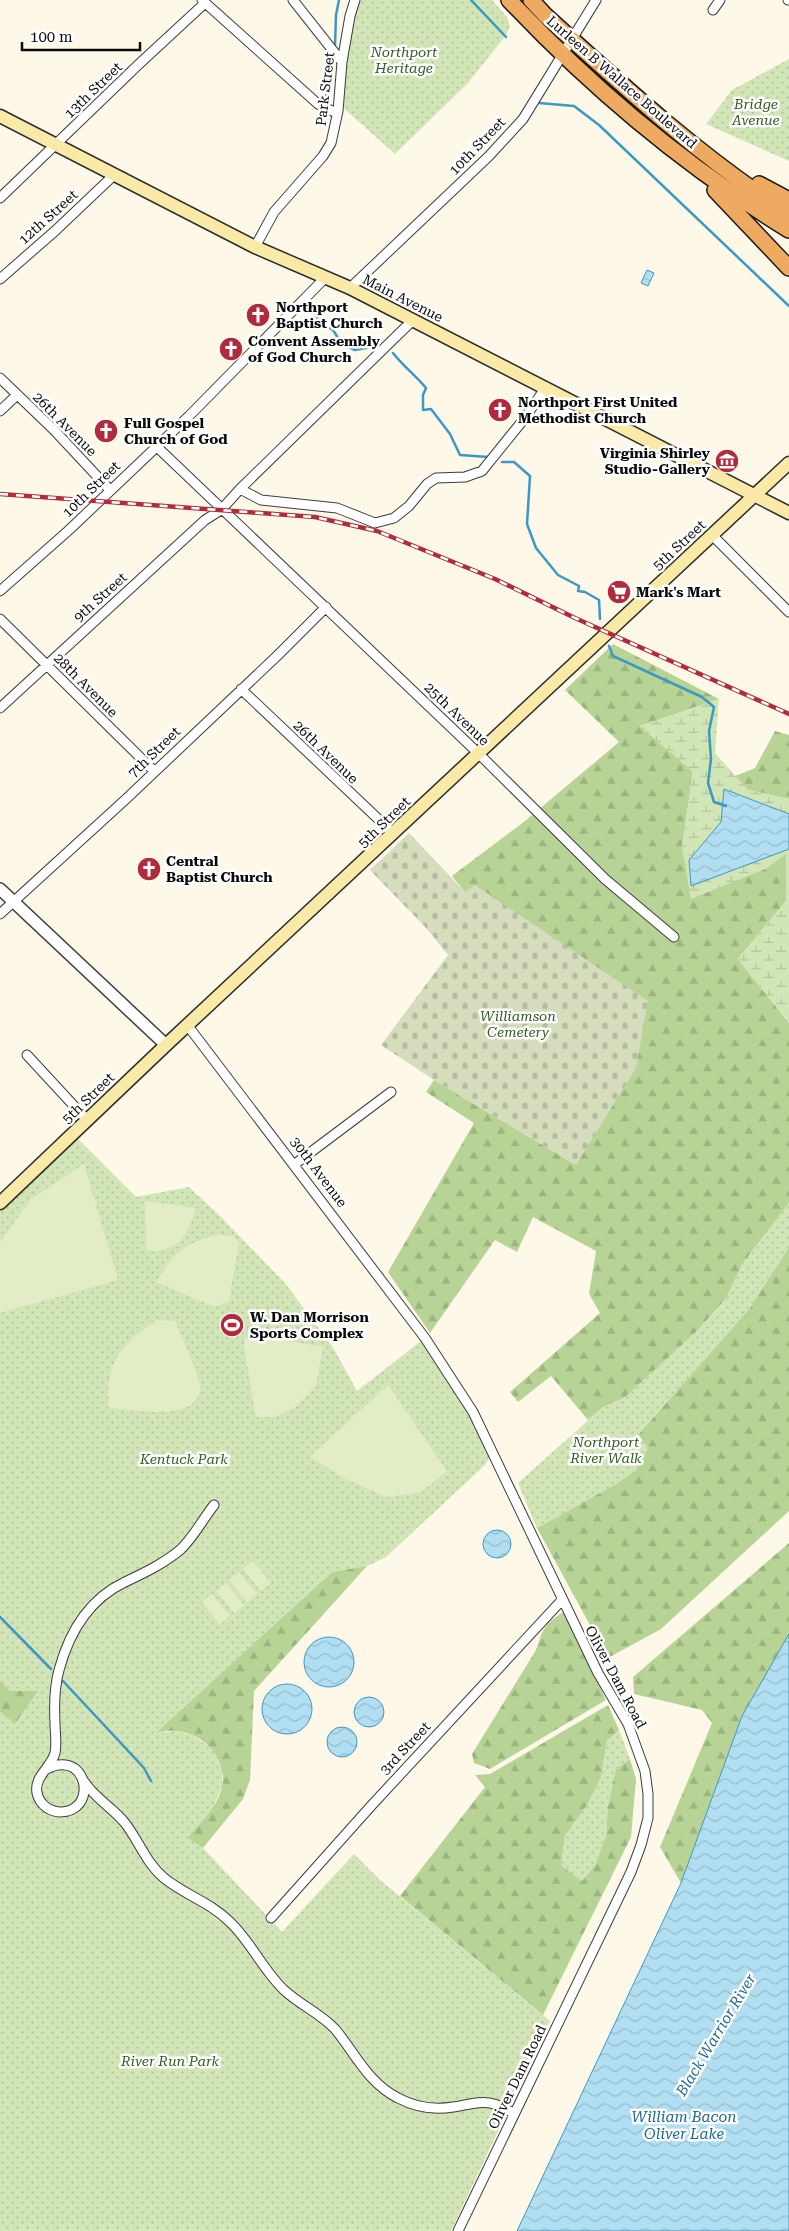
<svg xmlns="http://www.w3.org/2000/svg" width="789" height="2231" viewBox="0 0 789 2231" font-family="'Roboto Serif',serif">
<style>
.green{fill:url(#green-dots)}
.forest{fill:url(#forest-firs)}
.wetland{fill:url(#wetland-marsh)}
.cemetery{fill:url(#cemetery-stones)}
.pitch{fill:#e2edc7}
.water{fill:url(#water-waves);stroke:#3d98c3}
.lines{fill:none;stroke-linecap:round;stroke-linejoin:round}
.stream{stroke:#3d98c3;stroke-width:2.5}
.minor-casing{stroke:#3d3d3d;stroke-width:11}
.tertiary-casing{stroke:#3d3d3d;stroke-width:14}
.secondary-casing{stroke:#2c2c2c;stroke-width:15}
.trunk-casing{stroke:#1b1b1b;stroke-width:18}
.minor{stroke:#fff;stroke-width:9}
.tertiary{stroke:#fff;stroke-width:11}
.secondary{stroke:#faeaa8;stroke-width:12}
.trunk{stroke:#eeaa60;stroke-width:15}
.rail-casing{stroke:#b02c3d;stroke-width:4.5}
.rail{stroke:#fff;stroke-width:2.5;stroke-dasharray:8;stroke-linecap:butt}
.labels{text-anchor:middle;stroke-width:5;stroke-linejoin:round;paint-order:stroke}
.park-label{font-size:14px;font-style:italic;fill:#315c20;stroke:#fff}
.street-label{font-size:14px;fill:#0a0a0a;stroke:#fff}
.poi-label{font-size:14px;font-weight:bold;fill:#0a0a0a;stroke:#fff;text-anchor:start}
.water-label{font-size:15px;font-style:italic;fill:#1d6892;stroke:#fff}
</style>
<defs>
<pattern id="green-dots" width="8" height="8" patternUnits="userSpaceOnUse" patternTransform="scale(1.25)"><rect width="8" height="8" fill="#d2e5b6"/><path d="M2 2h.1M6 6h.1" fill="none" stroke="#b3c39b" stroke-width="1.8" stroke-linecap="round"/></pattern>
<pattern id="forest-firs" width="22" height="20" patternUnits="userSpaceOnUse" patternTransform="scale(1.25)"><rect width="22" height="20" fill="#b7d496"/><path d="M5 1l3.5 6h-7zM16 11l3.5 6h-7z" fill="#9cb580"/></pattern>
<pattern id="wetland-marsh" width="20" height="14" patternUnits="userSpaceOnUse" patternTransform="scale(1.25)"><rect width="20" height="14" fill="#d2e5b6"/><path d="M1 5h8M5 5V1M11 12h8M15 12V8" fill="none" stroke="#b3c39b"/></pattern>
<pattern id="cemetery-stones" width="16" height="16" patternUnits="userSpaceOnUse" patternTransform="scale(1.25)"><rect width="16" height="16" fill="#d5ddbd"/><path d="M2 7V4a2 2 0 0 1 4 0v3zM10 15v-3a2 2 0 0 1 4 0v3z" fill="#b6bca1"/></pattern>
<pattern id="water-waves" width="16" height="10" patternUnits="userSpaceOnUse" patternTransform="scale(1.25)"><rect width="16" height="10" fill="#b1def1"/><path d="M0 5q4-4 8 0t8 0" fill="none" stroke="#97bdcd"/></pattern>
</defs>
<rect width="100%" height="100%" fill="#fef8e9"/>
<path class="green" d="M355 0H492L507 17 510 26 506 35 468 83 395 154 339 104Z
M789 59V161L706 124 732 90Z
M73 1134 136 1197 189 1187 217 1213 285 1283 334 1349 357 1391 425 1338 492 1452 485 1465 386 1557 367 1566 332 1572 157 1733 175 1731 192 1735 210 1747 222 1763V1786L212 1810 189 1838 203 1848 282 1932 354 1854 380 1880 550 2021 451 2231H0V1712L15 1724 37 1692 10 1691 0 1680V1201Z
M789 1203V1247L750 1308 638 1435 648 1448 635 1471 616 1484 537 1528 518 1483 603 1407 624 1398 695 1333 724 1302 743 1263Z
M619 1730 630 1759 616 1769 608 1805 606 1836 595 1865 582 1881 561 1865 565 1836 587 1805 601 1777 607 1741Z"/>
<path class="forest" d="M613 644 719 699 640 726 693 771 682 847 765 869 786 853V901L738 959 789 1023V1203L743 1263 725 1300 695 1333 624 1398 603 1407 588 1420 551 1376 518 1402 510 1392 600 1313 589 1294 596 1251 533 1217 517 1252 495 1240 430 1333 388 1272 474 1123 426 1092 434 1080 576 1165 465 892 452 876 525 821 619 742 565 690Z
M775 731 789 735V799L748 790 735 776 755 768Z
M789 1247V1511L661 1629 608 1658 537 1528 616 1484 635 1471 648 1448 638 1435 750 1308Z
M789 1543V1634L742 1716 681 1883 660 1847 712 1723 702 1710 634 1694 633 1677Z
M367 1566 254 1691 250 1780 243 1799 203 1848 188 1838C201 1822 218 1807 222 1786 228 1758 202 1732 175 1731 169 1730 162 1732 156 1733L332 1572Z
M564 1612 606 1700 490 1769 474 1763 472 1754 536 1650C543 1630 544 1623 564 1612Z
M0 1680 10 1691H38L15 1724 0 1712Z
M608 1705 619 1730 607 1741 601 1777 587 1805 565 1836 561 1865 582 1881 595 1865 606 1836 608 1805 616 1769 630 1759 636 1779 631 1837 543 2015 400 1896 485 1787 475 1775 490 1774Z"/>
<path class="wetland" d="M719 699 715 753 748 790 789 799V1023L738 959 786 901V854L765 869 691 899 682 847 693 772 640 726Z"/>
<path class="cemetery" d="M409 833 465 892 475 885 648 1001 636 1068 576 1165 434 1080 381 1045 448 955 428 930 370 870Z"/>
<path class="pitch" d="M84 1164 118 1280 0 1313V1243L30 1200Z
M145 1201 195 1208C190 1235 176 1253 147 1251Z
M217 1235 233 1236 239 1242 229 1301 215 1307 156 1282C173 1255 185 1242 217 1235Z
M157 1320 175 1321C180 1335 202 1378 200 1390 195 1423 132 1409 109 1408 105 1362 121 1344 157 1320Z
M245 1337 284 1340 323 1347 316 1385 298 1405 276 1417H256L244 1346Z
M388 1385 447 1471 421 1492 386 1497 346 1479 310 1457Z
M253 1561 271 1583 261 1591 243 1569Z
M239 1572 257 1594 247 1602 229 1580Z
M226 1583 244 1605 234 1613 216 1591Z
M212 1594 230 1616 220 1624 202 1602Z"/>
<path class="water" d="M647 270 654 273 648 286 641 283Z
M724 789 789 814V849L691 886 689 860 721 822Z
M483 1544a14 14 0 1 1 28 0a14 14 0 1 1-28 0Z
M789 1634V2231H517L681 1883 742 1716Z
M304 1662a25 25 0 1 1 50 0a25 25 0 1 1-50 0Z
M262 1709a25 25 0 1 1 50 0a25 25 0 1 1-50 0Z
M354 1712a15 15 0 1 1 30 0a15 15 0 1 1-30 0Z
M327 1742a15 15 0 1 1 30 0a15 15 0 1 1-30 0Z"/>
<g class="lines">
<path class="stream" d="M471 0 506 37
M335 45 336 15 339 0
M326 98 333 62
M539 103 574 106 599 125 789 306
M312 306 319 322 333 330 342 344 355 350 371 347 379 348
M393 353C403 366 415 375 426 388L423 395V410L431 409 450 434 460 455 488 457
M502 462H514L530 476 527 524 536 548 558 575 579 586 578 591 585 592 599 600 600 619
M609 646 613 656 702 697 714 707 709 731 711 759 708 783 714 802 726 806
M0 1617 51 1669
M63 1681 144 1768 151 1781"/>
<g class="minor-casing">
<path id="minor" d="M202 0 318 104 332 111H338
M293 0 342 62
M788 0H789
M713 10 720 0
M0 198 138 65 205 3
M255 247 274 212 323 156 331 143 338 111 342 62 350 16 355 0
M0 279 55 231 114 175
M350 288 489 156 523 119 596 0
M0 378 54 430 110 490
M0 411 17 395
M156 446 478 753 605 879 674 937
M240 489 261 500 337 508 375 523 394 518 409 506 427 484 436 478 465 477 482 471 524 419 546 387
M712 535 789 612
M0 591 69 530 189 416 326 277
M0 619 154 771
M241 689 393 833
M0 708 205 520 221 510 240 489 413 320
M0 914 126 799 278 655 326 607
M188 1026 425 1338 473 1412 598 1673 628 1724 645 1771 648 1794V1818L641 1845 631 1872 458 2231
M27 1055 87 1120
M295 1164 391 1092
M45 1770C54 1765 64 1762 74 1768 81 1773 85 1782 84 1791 82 1818 43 1819 37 1793 34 1776 51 1768 55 1753 57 1743 55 1732 55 1723 54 1704 54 1688 59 1670 69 1633 89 1599 125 1582 144 1573 163 1564 180 1550 193 1538 203 1519 214 1505
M83 1780C94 1798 112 1807 125 1823 139 1841 146 1863 164 1878 185 1895 210 1902 230 1922 251 1942 263 1970 284 1990 300 2005 320 2013 335 2029 355 2053 368 2083 398 2098 415 2107 435 2110 453 2107 467 2105 481 2100 494 2104 502 2106 508 2110 514 2114
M271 1918 371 1806 562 1600"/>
</g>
<g class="tertiary-casing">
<path id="tertiary" d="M0 889 166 1045"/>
</g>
<g class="secondary-casing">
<path id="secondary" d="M0 116 255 247 350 288 789 513
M0 1203 166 1045 789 463"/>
</g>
<g class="trunk-casing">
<path id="trunk" d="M509 0C592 88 686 167 789 230
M531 0 545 15C623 86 700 157 789 214
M759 184 789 200
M715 190 789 268"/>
</g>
<use href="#minor" class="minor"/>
<use href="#tertiary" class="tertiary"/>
<use href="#secondary" class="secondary"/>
<use href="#trunk" class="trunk"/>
<g class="rail-casing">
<path id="rail" d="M0 494 315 517 377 531 495 579 575 618 789 714"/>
</g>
<use href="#rail" class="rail"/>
</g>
<defs>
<g id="church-disc" transform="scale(1.25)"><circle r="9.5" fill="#b02c3d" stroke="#fff"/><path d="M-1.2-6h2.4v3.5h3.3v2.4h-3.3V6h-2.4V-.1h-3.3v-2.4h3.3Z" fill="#fff"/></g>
<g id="museum-disc" transform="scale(1.25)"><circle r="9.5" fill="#b02c3d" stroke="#fff"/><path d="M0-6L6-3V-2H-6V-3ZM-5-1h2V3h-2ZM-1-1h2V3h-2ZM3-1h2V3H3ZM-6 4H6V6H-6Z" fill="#fff"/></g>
<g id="supermarket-disc" transform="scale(1.25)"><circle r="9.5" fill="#b02c3d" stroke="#fff"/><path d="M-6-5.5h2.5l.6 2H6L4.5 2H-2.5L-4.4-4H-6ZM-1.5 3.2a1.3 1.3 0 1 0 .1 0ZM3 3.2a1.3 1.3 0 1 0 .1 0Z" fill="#fff"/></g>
<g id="stadium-disc" transform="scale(1.25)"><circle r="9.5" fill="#b02c3d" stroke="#fff"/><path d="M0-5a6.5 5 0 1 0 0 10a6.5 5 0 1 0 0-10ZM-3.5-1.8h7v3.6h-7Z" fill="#fff"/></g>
</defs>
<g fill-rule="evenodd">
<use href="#church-disc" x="258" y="315"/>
<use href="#church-disc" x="231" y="349"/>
<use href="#church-disc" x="500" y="410"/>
<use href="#church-disc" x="106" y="431"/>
<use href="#museum-disc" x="727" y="461"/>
<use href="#supermarket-disc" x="619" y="592"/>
<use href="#church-disc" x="149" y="869"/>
<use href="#stadium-disc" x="232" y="1325"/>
</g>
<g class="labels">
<g class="park-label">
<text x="404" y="57">Northport<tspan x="404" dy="16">Heritage</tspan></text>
<text x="756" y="109">Bridge<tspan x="756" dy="16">Avenue</tspan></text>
<text x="518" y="1021">Williamson<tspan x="518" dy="16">Cemetery</tspan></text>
<text x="606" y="1447">Northport<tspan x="606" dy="16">River Walk</tspan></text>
<text x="184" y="1464">Kentuck Park</text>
<text x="170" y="2066">River Run Park</text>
</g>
<g class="street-label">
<text transform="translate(622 82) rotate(41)" y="5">Lurleen B Wallace Boulevard</text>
<text transform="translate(325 89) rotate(-83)" y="5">Park Street</text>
<text transform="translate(93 90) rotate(-44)" y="5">13th Street</text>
<text transform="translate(477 146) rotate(-46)" y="5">10th Street</text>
<text transform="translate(48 217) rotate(-42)" y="5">12th Street</text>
<text transform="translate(403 298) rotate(27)" y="5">Main Avenue</text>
<text transform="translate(65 424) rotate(45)" y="5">26th Avenue</text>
<text transform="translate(91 489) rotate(-44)" y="5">10th Street</text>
<text transform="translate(679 545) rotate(-43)" y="5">5th Street</text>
<text transform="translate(100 597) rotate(-42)" y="5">9th Street</text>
<text transform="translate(86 685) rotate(45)" y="5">28th Avenue</text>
<text transform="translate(457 714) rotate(44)" y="5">25th Avenue</text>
<text transform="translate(154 752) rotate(-44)" y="5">7th Street</text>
<text transform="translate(326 752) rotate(44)" y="5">26th Avenue</text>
<text transform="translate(384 822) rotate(-44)" y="5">5th Street</text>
<text transform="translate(88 1098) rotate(-44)" y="5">5th Street</text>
<text transform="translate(319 1172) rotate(53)" y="5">30th Avenue</text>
<text transform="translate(616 1677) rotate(62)" y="5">Oliver Dam Road</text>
<text transform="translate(405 1748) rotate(-47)" y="5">3rd Street</text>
<text transform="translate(517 2077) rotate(-64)" y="5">Oliver Dam Road</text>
</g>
<g class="poi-label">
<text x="276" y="312">Northport<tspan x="276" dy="16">Baptist Church</tspan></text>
<text x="248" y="346">Convent Assembly<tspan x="248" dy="16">of God Church</tspan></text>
<text x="518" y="407">Northport First United<tspan x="518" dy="16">Methodist Church</tspan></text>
<text x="124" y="428">Full Gospel<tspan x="124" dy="16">Church of God</tspan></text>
<text x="710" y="458" text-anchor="end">Virginia Shirley<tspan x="710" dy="16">Studio-Gallery</tspan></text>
<text x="636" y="597">Mark's Mart</text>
<text x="166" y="866">Central<tspan x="166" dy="16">Baptist Church</tspan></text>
<text x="250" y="1322">W. Dan Morrison<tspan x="250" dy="16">Sports Complex</tspan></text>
</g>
<g class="water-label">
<text transform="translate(716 2035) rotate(-59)" y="5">Black Warrior River</text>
<text x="684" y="2122">William Bacon<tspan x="684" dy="17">Oliver Lake</tspan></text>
</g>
</g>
<path d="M22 42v8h118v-8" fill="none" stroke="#0a0a0a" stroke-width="2.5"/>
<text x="30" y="42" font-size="15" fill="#0a0a0a" stroke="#ffffff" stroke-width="4" paint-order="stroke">100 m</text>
</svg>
